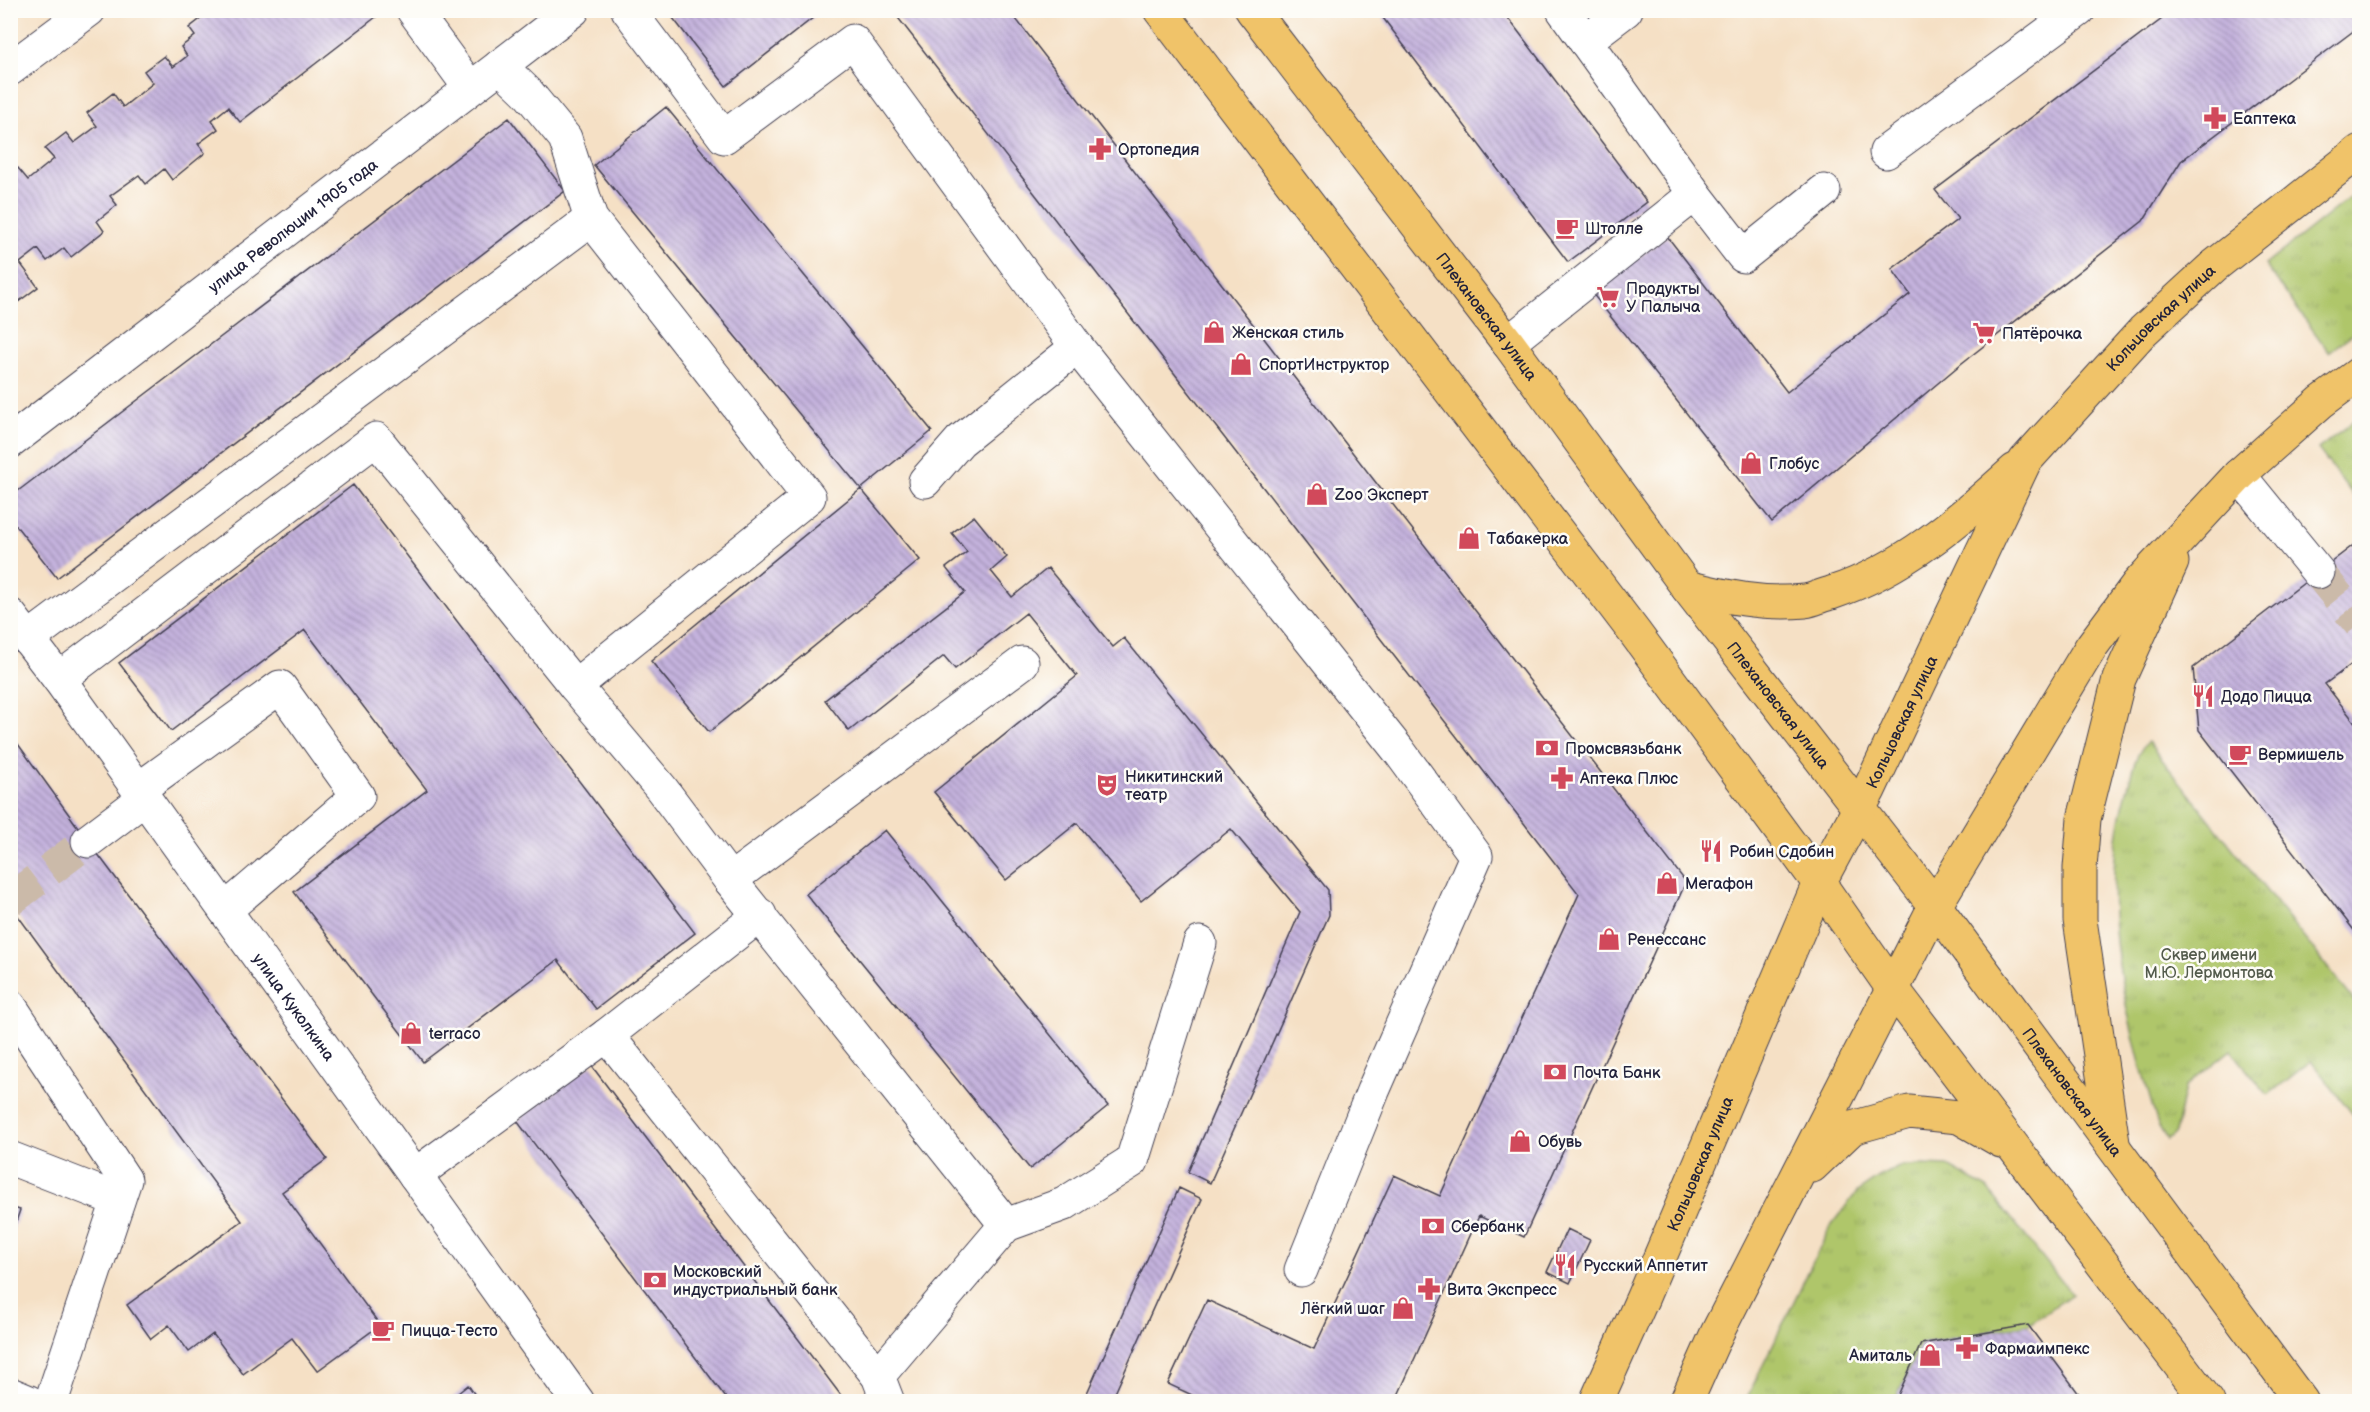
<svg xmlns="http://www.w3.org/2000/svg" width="2370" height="1412" viewBox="0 0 2370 1412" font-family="'Balsamiq Sans',sans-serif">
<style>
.grass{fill:url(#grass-tufts);stroke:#687453;stroke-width:1.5}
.building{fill:url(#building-back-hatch)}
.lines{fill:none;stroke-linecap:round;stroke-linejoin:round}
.minor-tunnel{stroke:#cbbaa9;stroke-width:33;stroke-dasharray:33 16;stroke-linecap:butt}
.minor-casing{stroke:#423e50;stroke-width:35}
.major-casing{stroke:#423e50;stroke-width:35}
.minor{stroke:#fff;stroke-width:33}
.major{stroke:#f0c369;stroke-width:33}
.labels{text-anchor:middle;stroke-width:5;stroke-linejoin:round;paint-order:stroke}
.poi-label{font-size:16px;fill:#22223b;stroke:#fdfcf7;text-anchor:start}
.street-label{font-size:16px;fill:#22223b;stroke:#fdfcf7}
.park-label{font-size:16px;fill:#535b4c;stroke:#fdfcf7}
</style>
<defs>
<pattern id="grass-tufts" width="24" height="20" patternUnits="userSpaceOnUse" patternTransform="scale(1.5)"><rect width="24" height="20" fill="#afc66b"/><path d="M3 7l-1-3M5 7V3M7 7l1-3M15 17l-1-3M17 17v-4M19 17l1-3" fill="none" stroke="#96aa5e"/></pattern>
<pattern id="building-back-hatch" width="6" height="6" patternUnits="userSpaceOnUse" patternTransform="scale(1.5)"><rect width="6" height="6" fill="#c4b2dd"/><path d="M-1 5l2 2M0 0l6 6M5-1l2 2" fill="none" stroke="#9f90b4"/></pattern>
</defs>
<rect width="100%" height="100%" fill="#fdfcf7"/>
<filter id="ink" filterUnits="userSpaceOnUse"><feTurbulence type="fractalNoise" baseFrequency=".0167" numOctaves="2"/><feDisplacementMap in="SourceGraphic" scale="12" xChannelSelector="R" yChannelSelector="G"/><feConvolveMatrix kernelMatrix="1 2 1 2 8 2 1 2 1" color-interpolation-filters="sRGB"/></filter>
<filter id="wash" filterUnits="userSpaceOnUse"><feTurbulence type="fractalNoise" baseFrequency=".008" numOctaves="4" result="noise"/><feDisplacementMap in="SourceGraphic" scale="24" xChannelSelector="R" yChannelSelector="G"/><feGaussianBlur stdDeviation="1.35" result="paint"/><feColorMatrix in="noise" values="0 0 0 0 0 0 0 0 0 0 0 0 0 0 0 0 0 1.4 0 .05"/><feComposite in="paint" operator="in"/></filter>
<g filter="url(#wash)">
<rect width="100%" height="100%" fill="#f5e0c5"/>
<path class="grass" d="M2359 190V329L2329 352 2265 265Z
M2359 417V503L2318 449Z
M2148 742 2359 1007V1122L2311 1061 2268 1095 2231 1050 2185 1087 2175 1133 2167 1140 2158 1125C2125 1017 2095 902 2127 791 2132 773 2134 754 2148 742Z
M1922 1165 1948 1166 1987 1188 2072 1294 2028 1325 1921 1344 1895 1401 1745 1402 1831 1225 1857 1192 1879 1177 1899 1167Z"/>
<g id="blocks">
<path class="building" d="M212 10H370L376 17 240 122 228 107 212 120 218 129 198 144 205 153 172 180 164 169 146 184 139 175 110 196 117 205 97 221 104 231 71 257 64 248 47 261 38 249 20 263 38 287 10 308V174L18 168 28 180 54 159 45 149 66 133 74 143 97 126 87 113 113 93 123 107 153 83 144 71 164 56 173 67 187 56 181 47 195 36 189 28Z
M672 10H823L726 86 669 13Z
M892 10H1009L1686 882 1524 1237 1479 1216 1395 1402H1207L1168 1384 1207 1300 1314 1349 1394 1175 1440 1196 1579 894Z
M1377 10H1502L1647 202 1568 262Z
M2174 10H2360V26L2181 161 2143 221 1962 363 1772 522 1592 293 1667 236 1787 392 1910 294 1892 269 1958 219 1935 190Z
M666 107 932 431 861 489 594 165Z
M509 118 565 191 57 578 10 518V497Z
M353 485 695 933 596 1009 558 960 423 1062 294 892 427 790 305 630 171 731 119 663Z
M861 489 920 560 709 732 651 661Z
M974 516 1007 557 991 571 1012 597 1048 568 1113 647 1124 638 1328 890 1329 915 1210 1183 1188 1172 1300 912 1231 829 1141 901 1077 823 1006 880 934 792 1077 676 1026 613 955 669 944 656 849 731 825 700 965 592 946 568 967 552 952 533Z
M2360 540V658L2325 684 2360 729V938L2199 730 2193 668Z
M10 733 88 841 327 1159 282 1192 380 1325 317 1371 292 1338 243 1374 213 1334 189 1352 169 1325 151 1339 127 1305 242 1221 10 905Z
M885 830 1108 1106 1030 1169 806 894Z
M591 1065 846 1402H729L517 1121Z
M1179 1188 1202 1199 1111 1402H1083Z
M10 1207 20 1210 11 1236H10Z
M1567 1229 1590 1240 1570 1283 1547 1272Z
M2028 1325 2085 1402H1895L1921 1344Z
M468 1385 480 1402H447Z"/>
</g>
</g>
<g filter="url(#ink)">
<use href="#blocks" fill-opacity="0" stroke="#423e50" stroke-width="1.5"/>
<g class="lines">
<path class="minor-tunnel" d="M2318 572 2360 624
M10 900 88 841"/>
<g class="minor-casing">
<g id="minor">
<path d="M413 10 470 88"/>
<path d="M628 10 724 137 853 41 1077 347 1399 751 1476 856 1373 1091 1301 1270"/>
<path d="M1563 10 1695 194"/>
<path d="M1585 41 1626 10"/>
<path d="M500 66 528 93 565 138 591 219 809 497 575 686"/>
<path d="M10 69 89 10"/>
<path d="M1886 152 2079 10"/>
<path d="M1508 343 1695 194 1743 256 1824 191"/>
<path id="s1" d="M10 442 573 10"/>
<path d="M2239 475 2318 572"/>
<path d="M925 481 960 441 1077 347"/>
<path id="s2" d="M10 615 59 679 578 1402"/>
<path d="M28 639 591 219"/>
<path d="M59 679 376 439 575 686 661 788 730 880 1006 1225 1064 1204 1132 1161 1200 943"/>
<path d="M139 789 280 687 358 796 225 910"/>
<path d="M88 841 145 798"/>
<path d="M730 880 1022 663"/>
<path d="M760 915 607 1035 878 1376 888 1402"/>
<path d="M10 1006 125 1180 51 1402"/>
<path d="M10 1158 118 1200"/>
<path d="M415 1175 607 1035"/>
<path d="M878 1376 1006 1225"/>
<path d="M10 1394 29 1402"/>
</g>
</g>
<g class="major-casing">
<g id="major">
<path d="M1160 10 1635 633 1819 883 1893 989 2208 1402"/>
<path id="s3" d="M1252 10 1508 343 1687 587 1935 906 2302 1402"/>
<path d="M1687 587C1725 597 1765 605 1805 601 1813 600 1822 595 1831 593 1902 570 1960 520 2015 470"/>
<path d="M2113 1143 2080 920V868L2084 819 2119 679 2172 562"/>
<path d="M1812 1166 1852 1128 1909 1112 1959 1117 2001 1141"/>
<path id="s4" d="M1596 1402 1643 1297 1819 883 1869 790 2025 461 2143 331 2214 266 2360 151"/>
<path d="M1686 1402 1717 1333 1935 906 2091 647 2137 585 2239 475 2321 402 2360 373"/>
</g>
</g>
<use href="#minor" class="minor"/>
<use href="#major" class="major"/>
</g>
</g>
<defs>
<g id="pharmacy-bare" transform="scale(1.8)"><path d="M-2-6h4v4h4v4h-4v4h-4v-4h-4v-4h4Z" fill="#d1495b" stroke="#fdfcf7" stroke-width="2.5" paint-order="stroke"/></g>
<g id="cafe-bare" transform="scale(1.8)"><path d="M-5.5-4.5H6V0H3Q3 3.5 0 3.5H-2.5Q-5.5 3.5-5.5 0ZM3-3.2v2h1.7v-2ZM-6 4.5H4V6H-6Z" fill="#d1495b" stroke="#fdfcf7" stroke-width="2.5" paint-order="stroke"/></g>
<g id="supermarket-bare" transform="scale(1.8)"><path d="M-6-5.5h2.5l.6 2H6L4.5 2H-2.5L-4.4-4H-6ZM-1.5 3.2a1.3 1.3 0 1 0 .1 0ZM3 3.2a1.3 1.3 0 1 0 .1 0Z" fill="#d1495b" stroke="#fdfcf7" stroke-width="2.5" paint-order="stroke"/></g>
<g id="shop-bare" transform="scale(1.8)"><path d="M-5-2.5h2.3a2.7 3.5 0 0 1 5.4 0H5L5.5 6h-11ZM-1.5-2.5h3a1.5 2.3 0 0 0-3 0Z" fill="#d1495b" stroke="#fdfcf7" stroke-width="2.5" paint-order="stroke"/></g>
<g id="restaurant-bare" transform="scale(1.8)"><path d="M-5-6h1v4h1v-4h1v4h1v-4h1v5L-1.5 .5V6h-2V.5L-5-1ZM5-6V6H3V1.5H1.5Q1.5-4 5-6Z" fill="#d1495b" stroke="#fdfcf7" stroke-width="2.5" paint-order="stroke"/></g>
<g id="bank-bare" transform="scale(1.8)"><path d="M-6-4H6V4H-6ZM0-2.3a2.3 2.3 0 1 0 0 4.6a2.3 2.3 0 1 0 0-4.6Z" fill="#d1495b" stroke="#fdfcf7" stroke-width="2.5" paint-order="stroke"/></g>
<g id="theatre-bare" transform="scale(1.8)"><path d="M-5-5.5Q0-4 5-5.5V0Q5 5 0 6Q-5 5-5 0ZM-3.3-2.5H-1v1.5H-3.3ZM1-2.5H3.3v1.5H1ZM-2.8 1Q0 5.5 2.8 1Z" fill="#d1495b" stroke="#fdfcf7" stroke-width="2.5" paint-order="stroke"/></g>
</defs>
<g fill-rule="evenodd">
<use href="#pharmacy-bare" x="2215" y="118"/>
<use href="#pharmacy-bare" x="1100" y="149"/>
<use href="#cafe-bare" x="1567" y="228"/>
<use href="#supermarket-bare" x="1608" y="297"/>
<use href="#shop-bare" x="1214" y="332"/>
<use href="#supermarket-bare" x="1984" y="333"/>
<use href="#shop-bare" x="1241" y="364"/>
<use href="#shop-bare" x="1751" y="463"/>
<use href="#shop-bare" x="1317" y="494"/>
<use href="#shop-bare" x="1469" y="538"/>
<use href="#restaurant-bare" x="2203" y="696"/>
<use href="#bank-bare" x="1547" y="748"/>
<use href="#cafe-bare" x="2240" y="754"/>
<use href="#pharmacy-bare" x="1562" y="778"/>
<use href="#theatre-bare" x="1107" y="785"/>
<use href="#restaurant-bare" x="1711" y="851"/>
<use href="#shop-bare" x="1667" y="883"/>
<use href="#shop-bare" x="1609" y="939"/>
<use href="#shop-bare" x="411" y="1033"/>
<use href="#bank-bare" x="1555" y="1072"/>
<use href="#shop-bare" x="1520" y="1141"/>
<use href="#bank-bare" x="1433" y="1226"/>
<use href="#restaurant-bare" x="1565" y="1265"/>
<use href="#bank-bare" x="655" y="1280"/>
<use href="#pharmacy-bare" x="1429" y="1289"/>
<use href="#shop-bare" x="1403" y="1308"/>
<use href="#cafe-bare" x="383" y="1330"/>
<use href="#pharmacy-bare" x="1967" y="1348"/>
<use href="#shop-bare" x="1930" y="1355"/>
</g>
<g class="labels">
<g class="poi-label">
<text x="2233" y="124">Еаптека</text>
<text x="1118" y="155">Ортопедия</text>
<text x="1585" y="234">Штолле</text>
<text x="1626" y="294">Продукты<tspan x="1626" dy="18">У Палыча</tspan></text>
<text x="1232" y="338">Женская стиль</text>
<text x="2002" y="339">Пятёрочка</text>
<text x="1259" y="370">СпортИнструктор</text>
<text x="1769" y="469">Глобус</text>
<text x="1335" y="500">Zoo Эксперт</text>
<text x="1487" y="544">Табакерка</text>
<text x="2221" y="702">Додо Пицца</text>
<text x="1565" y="754">Промсвязьбанк</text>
<text x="2258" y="760">Вермишель</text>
<text x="1125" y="782">Никитинский<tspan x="1125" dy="18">театр</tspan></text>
<text x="1580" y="784">Аптека Плюс</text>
<text x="1729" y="857">Робин Сдобин</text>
<text x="1685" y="889">Мегафон</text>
<text x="1627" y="945">Ренессанс</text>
<text x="429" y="1039">terraco</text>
<text x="1573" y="1078">Почта Банк</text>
<text x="1538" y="1147">Обувь</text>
<text x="1451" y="1232">Сбербанк</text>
<text x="1583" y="1271">Русский Аппетит</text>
<text x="673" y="1277">Московский<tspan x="673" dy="18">индустриальный банк</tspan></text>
<text x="1447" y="1295">Вита Экспресс</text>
<text x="1385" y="1314" text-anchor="end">Лёгкий шаг</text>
<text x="401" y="1336">Пицца-Тесто</text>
<text x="1985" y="1354">Фармаимпекс</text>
<text x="1912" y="1361" text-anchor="end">Амиталь</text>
</g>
<g class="street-label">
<text dy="6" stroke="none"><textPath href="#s1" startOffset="356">улица Революции 1905 года</textPath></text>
<text dy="6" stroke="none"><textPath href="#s3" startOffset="386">Плехановская улица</textPath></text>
<text dy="6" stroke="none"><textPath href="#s4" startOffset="1232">Кольцовская улица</textPath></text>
<text dy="6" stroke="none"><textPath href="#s3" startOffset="872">Плехановская улица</textPath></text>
<text dy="6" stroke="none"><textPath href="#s4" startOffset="746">Кольцовская улица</textPath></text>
<text dy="6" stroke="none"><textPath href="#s2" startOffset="484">улица Куколкина</textPath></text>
<text dy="6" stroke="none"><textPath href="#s3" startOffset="1358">Плехановская улица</textPath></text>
<text dy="6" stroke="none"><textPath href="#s4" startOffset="260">Кольцовская улица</textPath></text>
</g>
<g class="park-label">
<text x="2209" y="960">Сквер имени<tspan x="2209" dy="18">М.Ю. Лермонтова</tspan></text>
</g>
</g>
<rect width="2370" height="1412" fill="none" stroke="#fdfcf7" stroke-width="36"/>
</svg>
